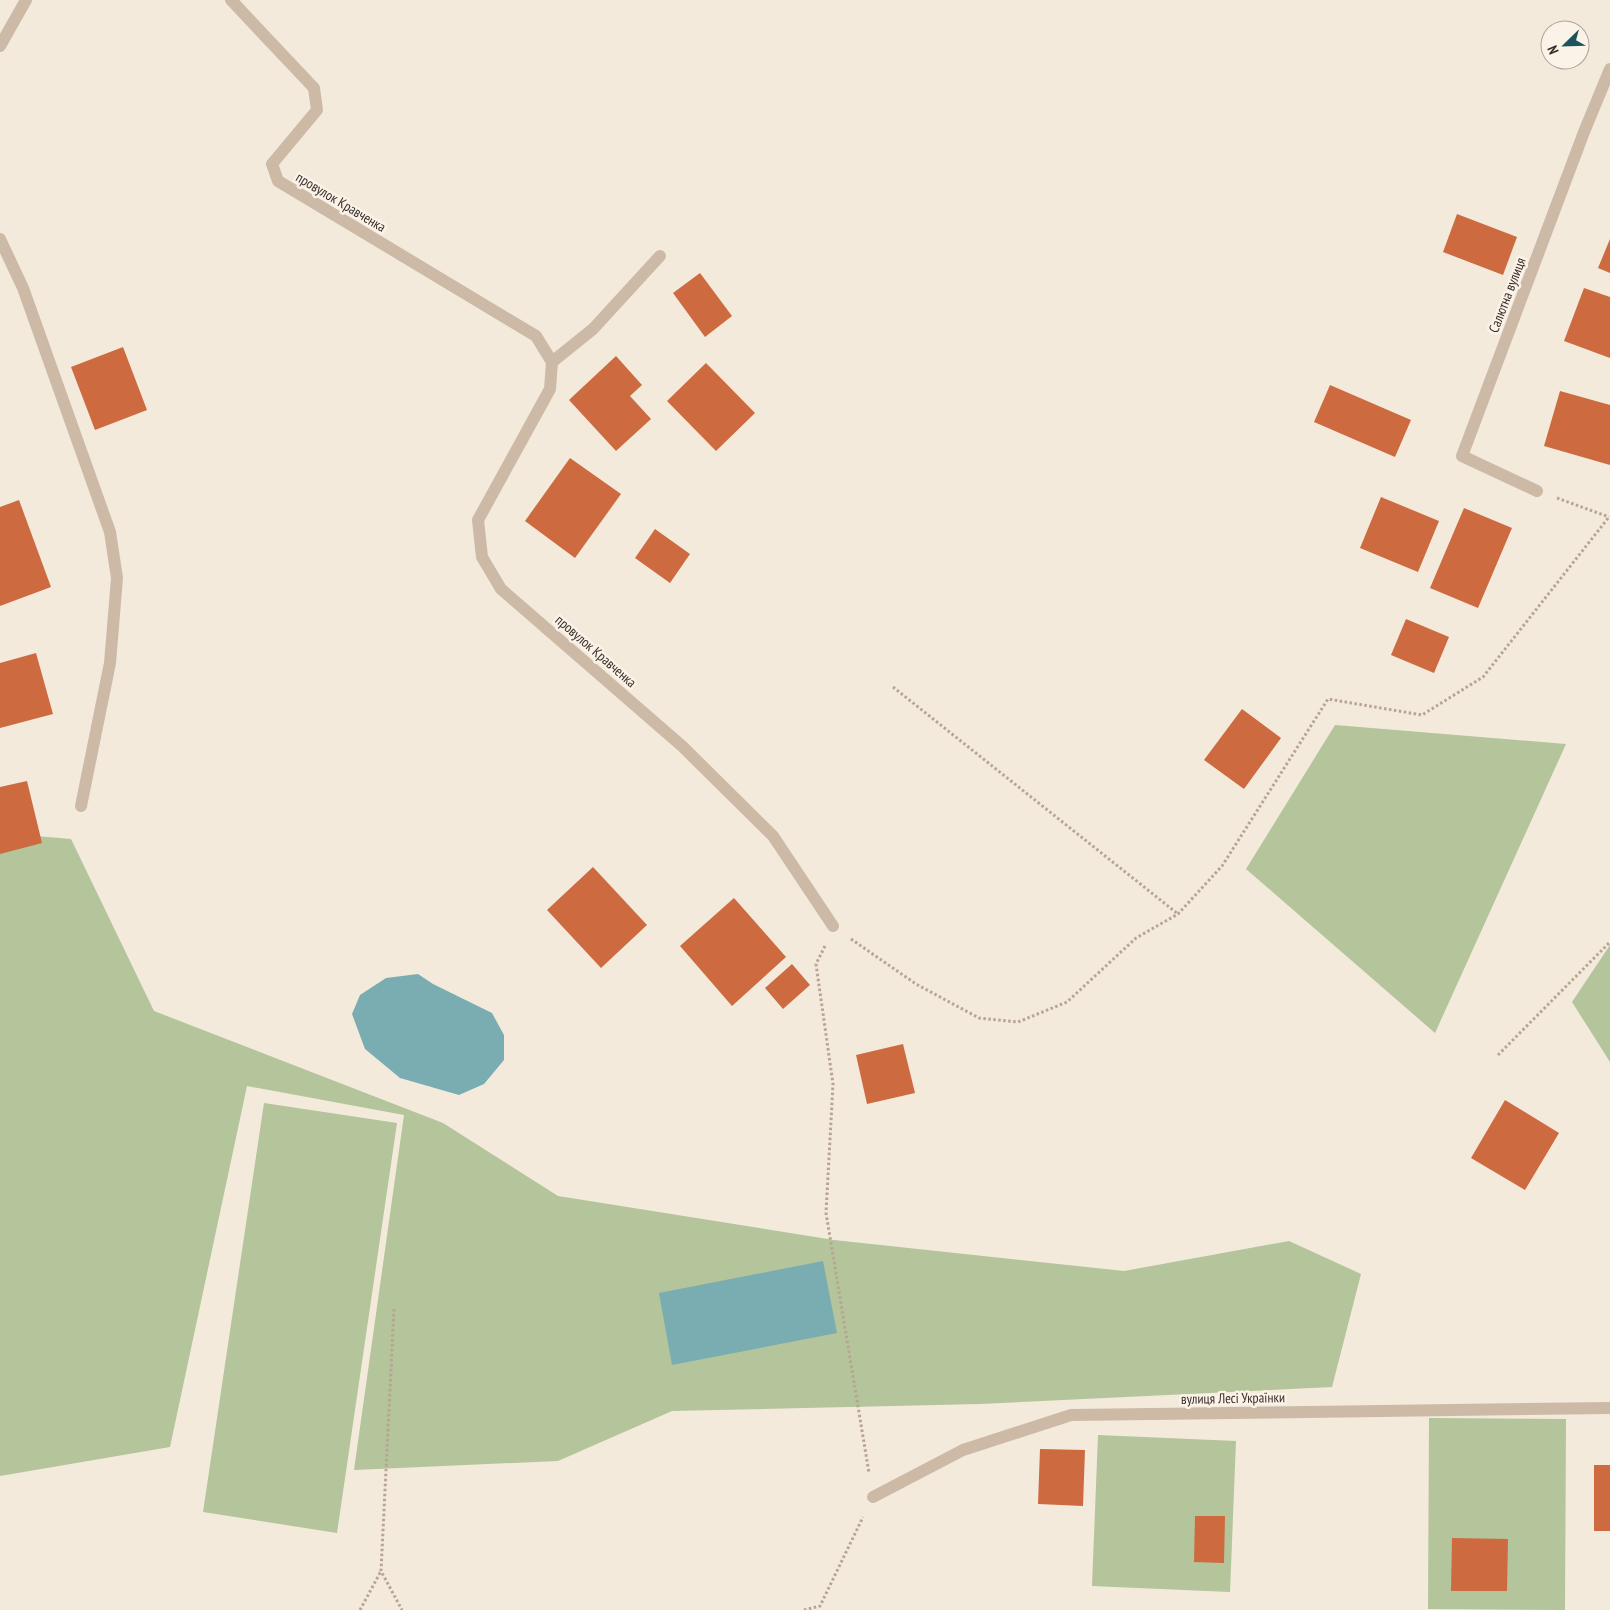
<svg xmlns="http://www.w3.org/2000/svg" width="1610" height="1610" viewBox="0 0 1610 1610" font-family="'PT Sans Narrow',sans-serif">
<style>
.green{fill:#b4c49b}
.water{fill:#79adb2}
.building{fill:#cd6a40}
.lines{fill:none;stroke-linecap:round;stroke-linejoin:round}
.path{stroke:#b8a491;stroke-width:3;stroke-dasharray:2.5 2.5;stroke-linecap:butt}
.minor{stroke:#ccbaa7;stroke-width:12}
.labels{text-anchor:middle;stroke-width:5;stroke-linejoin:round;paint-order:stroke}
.street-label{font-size:14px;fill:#382e28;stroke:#fbf3e8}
</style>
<rect width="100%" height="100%" fill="#f3eadc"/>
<path class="green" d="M1335 725 1566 744 1435 1033 1246 869Z
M0 833 71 839 154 1011 443 1123 558 1196 834 1240 1124 1271 1289 1241 1361 1274 1332 1387 980 1404 672 1411 558 1461 354 1470 404 1115 247 1086 170 1447 0 1476Z
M1610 945V1062L1572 1002Z
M264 1103 397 1123 337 1533 203 1512Z
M1429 1418 1566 1419 1565 1610 1428 1609Z
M1098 1435 1236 1441 1230 1592 1092 1586Z"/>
<path class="water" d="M418 974 433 984 492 1013 504 1035V1060L484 1084 459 1095 400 1078 365 1049 352 1014 360 995 386 978Z
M823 1261 837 1333 672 1365 659 1293Z"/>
<path class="building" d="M1457 214 1517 237 1503 275 1443 252Z
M1610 239V273L1598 268Z
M700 273 732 316 705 337 673 293Z
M1584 288 1610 297V358L1564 341Z
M123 347 147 410 95 430 71 367Z
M616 356 642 385 630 396 651 419 616 451 569 400Z
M706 363 755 413 716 451 667 401Z
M1330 385 1411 420 1395 457 1314 422Z
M1560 391 1610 405V465L1544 446Z
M570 458 621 494 575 558 525 521Z
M1381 497 1439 521 1418 572 1360 548Z
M19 500 51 587 0 606V507Z
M1464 508 1512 528 1478 608 1430 588Z
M655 529 690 554 670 583 635 558Z
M1406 619 1449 637 1434 673 1391 655Z
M36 653 53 714 0 728V663Z
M1242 709 1281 738 1244 789 1204 760Z
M27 781 42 843 0 854V787Z
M593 867 647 925 601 968 547 910Z
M734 898 786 957 732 1006 680 946Z
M792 964 810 985 783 1009 765 988Z
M903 1044 915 1093 867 1104 856 1055Z
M1505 1100 1559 1133 1525 1190 1471 1158Z
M1040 1449 1085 1450 1083 1506 1038 1504Z
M1594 1465H1610V1531H1594Z
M1195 1516H1225L1224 1563 1194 1562Z
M1452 1538 1508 1539 1507 1591H1451Z"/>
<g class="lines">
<path class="path" d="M1557 498 1609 517
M893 687 1178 914
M851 939 916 984 979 1018 1018 1022 1067 1002 1136 938 1178 914 1222 866 1328 699 1422 715 1483 677 1609 517
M825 946 816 964 833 1084 826 1213 869 1473
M1498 1055 1610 942
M394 1309 381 1571 402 1610
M360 1610 381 1571
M804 1610 820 1606 863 1517"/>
<path class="minor" d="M231 0 314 88 317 110 272 164 278 181 536 336 552 362 550 389 478 520 482 557 501 589 682 746 773 836 833 926
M0 46 26 0
M0 239 23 288 110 532 117 578 110 663 81 806
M552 362 593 329 660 256
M1537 491 1462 456 1584 132 1610 69
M873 1497 963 1450 1071 1415 1610 1408"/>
</g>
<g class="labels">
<g class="street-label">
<text transform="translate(341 202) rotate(31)" y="5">провулок Кравченка</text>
<text transform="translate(1507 295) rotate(-69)" y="5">Салютна вулиця</text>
<text transform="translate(596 651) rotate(41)" y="5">провулок Кравченка</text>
<text transform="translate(1233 1398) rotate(-1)" y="5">вулиця Лесі Українки</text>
</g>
</g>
<g transform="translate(1565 45) rotate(247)"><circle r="24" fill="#fbf3e8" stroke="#ada49b"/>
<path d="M0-4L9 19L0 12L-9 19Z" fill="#1b545c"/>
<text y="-8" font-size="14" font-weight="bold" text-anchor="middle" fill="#382e28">N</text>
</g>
</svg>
